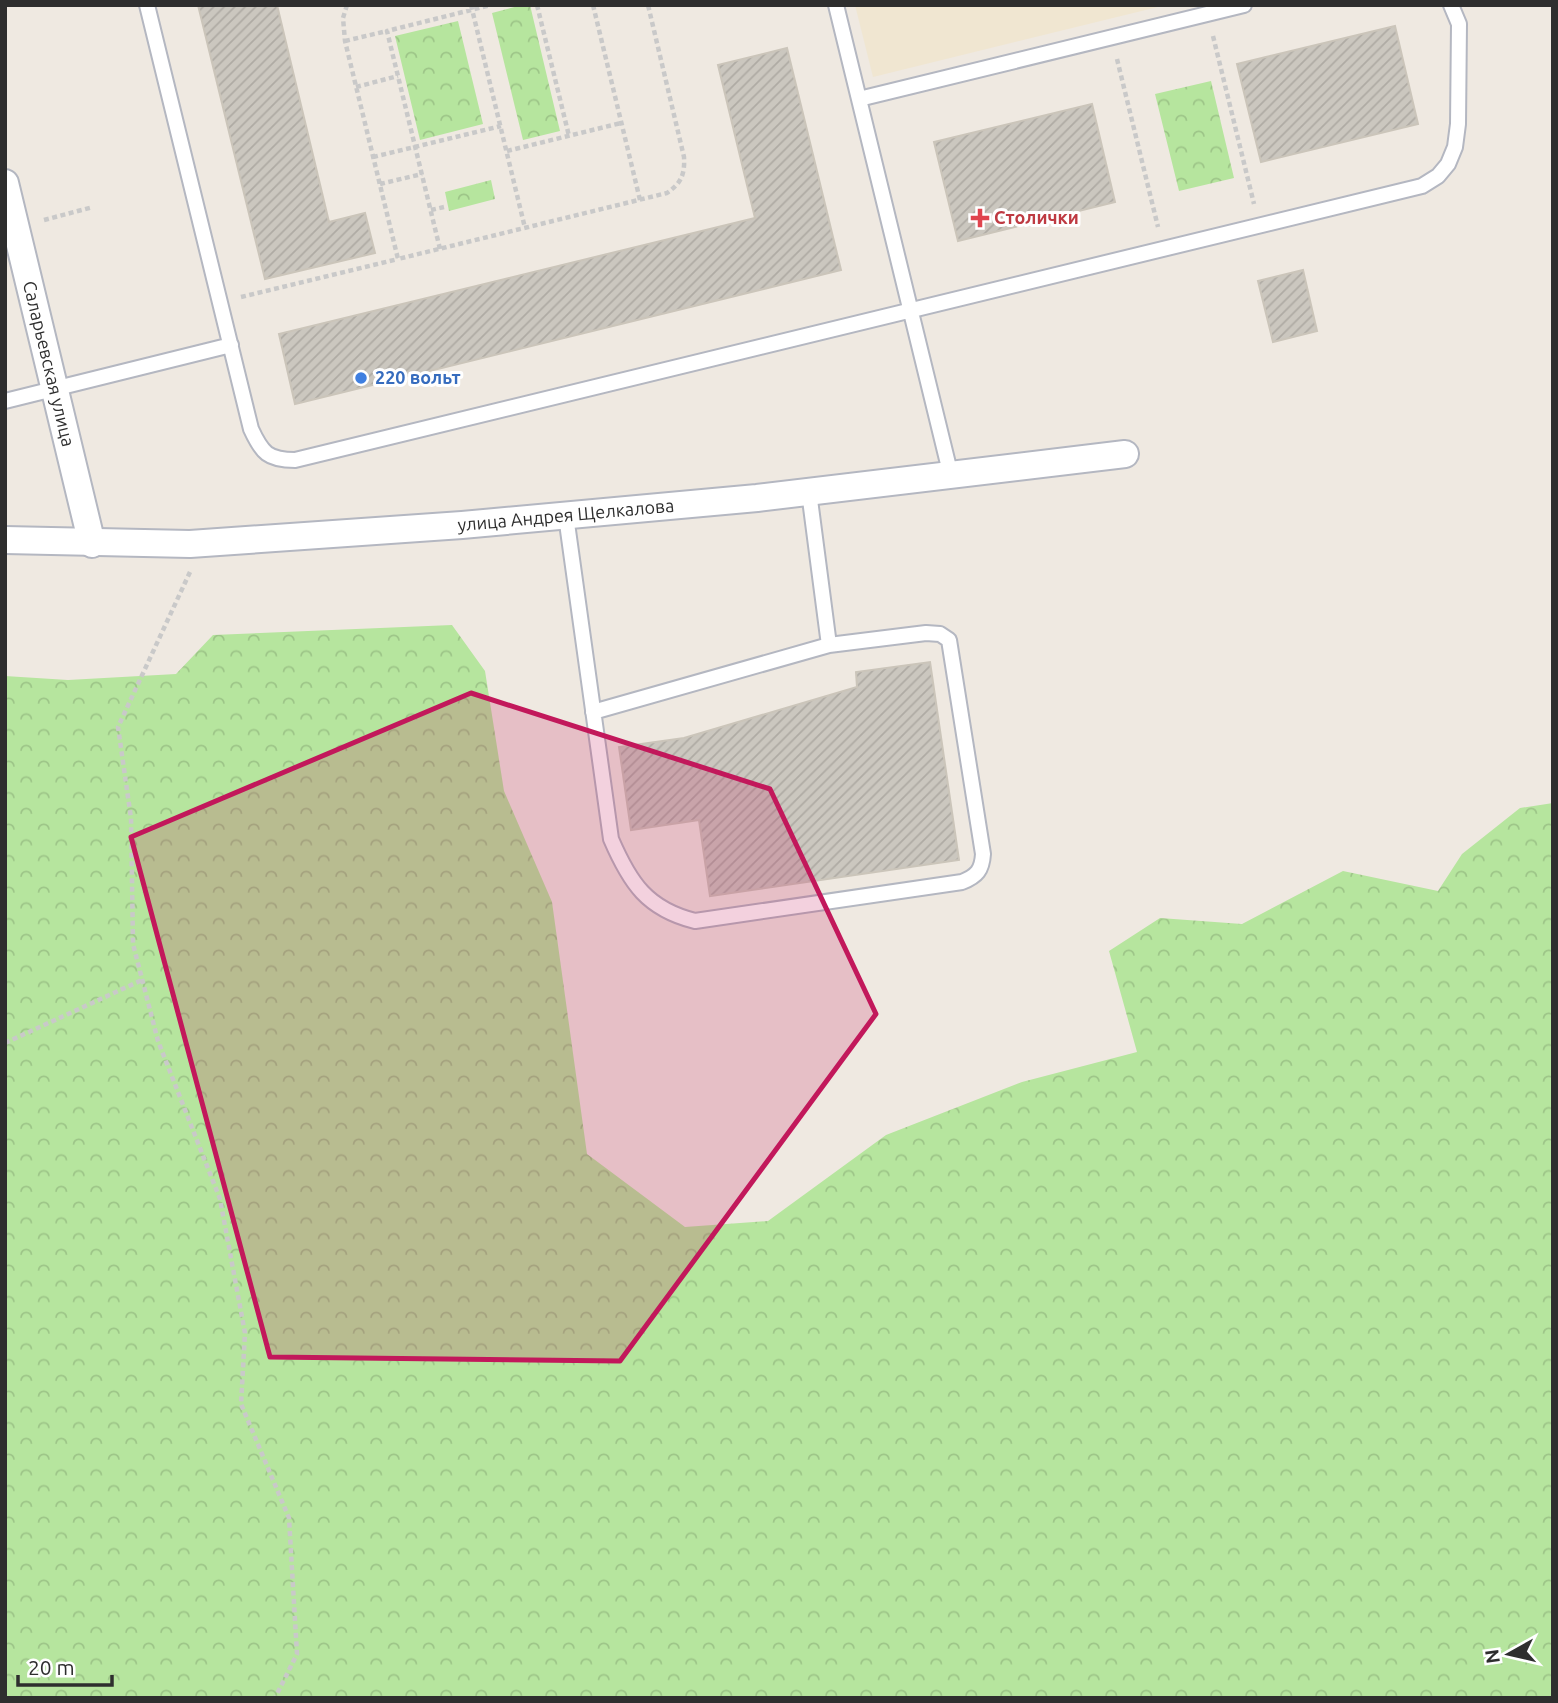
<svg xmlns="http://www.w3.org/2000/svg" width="1558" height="1703" viewBox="0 0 1558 1703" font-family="Ubuntu,sans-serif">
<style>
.education{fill:#f0e6d1}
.forest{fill:url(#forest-crowns)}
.building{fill:url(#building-hatch);stroke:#cbc5ba;stroke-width:2}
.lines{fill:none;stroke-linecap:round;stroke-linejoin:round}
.lane-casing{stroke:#b4b7c1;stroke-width:18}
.street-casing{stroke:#b4b7c1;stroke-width:30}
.path{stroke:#c9c9c9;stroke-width:4.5;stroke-dasharray:5 3.5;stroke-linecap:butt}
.lane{stroke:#fff;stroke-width:14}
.street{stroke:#fff;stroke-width:26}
.marked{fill:#c2185b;fill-opacity:0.2;stroke:#c2185b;stroke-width:5;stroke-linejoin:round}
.health-dot{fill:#e0444e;stroke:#fff;stroke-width:2.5}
.shop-dot{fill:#3f7fe0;stroke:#fff;stroke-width:2.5}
.labels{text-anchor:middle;stroke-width:6;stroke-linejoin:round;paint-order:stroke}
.health-label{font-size:18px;font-weight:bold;fill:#be3a42;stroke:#fff;text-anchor:start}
.street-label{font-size:18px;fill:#2e2e2e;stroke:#fff}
.shop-label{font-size:18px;font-weight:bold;fill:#366cbe;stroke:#fff;text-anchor:start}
</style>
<defs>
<pattern id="forest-crowns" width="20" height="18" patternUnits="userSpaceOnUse" patternTransform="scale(1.75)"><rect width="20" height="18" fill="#b6e59e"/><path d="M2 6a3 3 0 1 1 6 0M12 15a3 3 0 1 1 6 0" fill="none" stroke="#9dc588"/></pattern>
<pattern id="building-hatch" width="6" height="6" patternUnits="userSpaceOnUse" patternTransform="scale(1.75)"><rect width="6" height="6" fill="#cbc7bf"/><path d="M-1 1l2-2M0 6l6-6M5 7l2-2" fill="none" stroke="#afaba4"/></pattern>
</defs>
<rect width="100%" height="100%" fill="#efe9e1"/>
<path class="education" d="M855 5H1166L873 77Z"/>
<path class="forest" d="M522 5H530L560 131 523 140 492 13Z
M458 21 483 124 420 140 395 36Z
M1211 81 1234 178 1179 191 1155 94Z
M491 180 495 199 449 211 445 192Z
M452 625 485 671 504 791 552 902 587 1154 685 1227 768 1221 886 1135 1022 1082 1137 1052 1109 951 1160 918 1242 924 1343 871 1438 891 1462 854 1520 808 1553 803V1698H5V676L68 680 176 674 213 635Z"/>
<path class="building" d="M198 5H277L329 222 365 213 375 253 265 279Z
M1395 26 1418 124 1261 162 1237 64Z
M787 48 841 270 295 404 279 334 755 218 718 65Z
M1092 104 1115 202 958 241 934 142Z
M1303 270 1317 331 1273 342 1258 281Z
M930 662 959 860 710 896 699 820 631 830 619 747 684 738 857 687 856 672Z"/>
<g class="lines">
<g class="lane-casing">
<path id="lane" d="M147 5 251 429C262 453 268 460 295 460L1422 186 1438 176 1448 164 1455 147 1458 124 1459 24 1451 5
M836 5 951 476
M859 99 1244 5
M5 401 231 345
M566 516 611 839C630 883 647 909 695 921L962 882C977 876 982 870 983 854L949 640 940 634 926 633 829 645 809 492
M593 712 829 645"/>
</g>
<g class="street-casing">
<g id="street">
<path id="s1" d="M5 183 92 544"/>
<path id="s2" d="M5 540 190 544 462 525 757 498 1125 454"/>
</g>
</g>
<path class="path" d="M347 5 343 18 345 41 398 259 667 193C681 183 685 175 684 157L648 5
M471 5 525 228
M537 5 569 136
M593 5 640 200
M1213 36 1254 204
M345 41 387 31
M1117 59 1158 227
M356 87 398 76
M507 151 621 123
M373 157 501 126
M380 184 422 174
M431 210 444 207
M44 220 93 207
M440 249 387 31 491 5
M241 297 398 259
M190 572 118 727 131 818 133 944 158 1041 220 1199 245 1333 241 1404 289 1518 297 1654 275 1698
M5 1043 142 980"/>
<use href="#lane" class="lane"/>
<use href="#street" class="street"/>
</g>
<path class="marked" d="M471 693 770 789 876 1014 620 1361 270 1357 131 837Z"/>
<path class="health-dot" d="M976.5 207.5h7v7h7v7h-7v7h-7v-7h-7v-7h7z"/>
<circle class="shop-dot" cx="361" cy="378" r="7"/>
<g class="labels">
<g class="health-label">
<text x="994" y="224">Столички</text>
</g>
<g class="street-label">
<text dy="6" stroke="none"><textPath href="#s1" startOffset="186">Саларьевская улица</textPath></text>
<text dy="6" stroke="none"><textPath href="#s2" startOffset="562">улица Андрея Щелкалова</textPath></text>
</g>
<g class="shop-label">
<text x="375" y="384">220 вольт</text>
</g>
</g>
<rect width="1558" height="1703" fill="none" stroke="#2e2e2e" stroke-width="14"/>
<g transform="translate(1509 1654) rotate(262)" stroke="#ffffff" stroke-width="5" paint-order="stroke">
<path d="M0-5L12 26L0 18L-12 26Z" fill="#2e2e2e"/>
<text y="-10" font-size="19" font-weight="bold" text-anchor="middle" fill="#2e2e2e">N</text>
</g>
<path d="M18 1675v10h94v-10" fill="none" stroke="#2e2e2e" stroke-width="3.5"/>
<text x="28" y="1675" font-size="21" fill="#2e2e2e" stroke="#ffffff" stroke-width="5" paint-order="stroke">20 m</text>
</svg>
